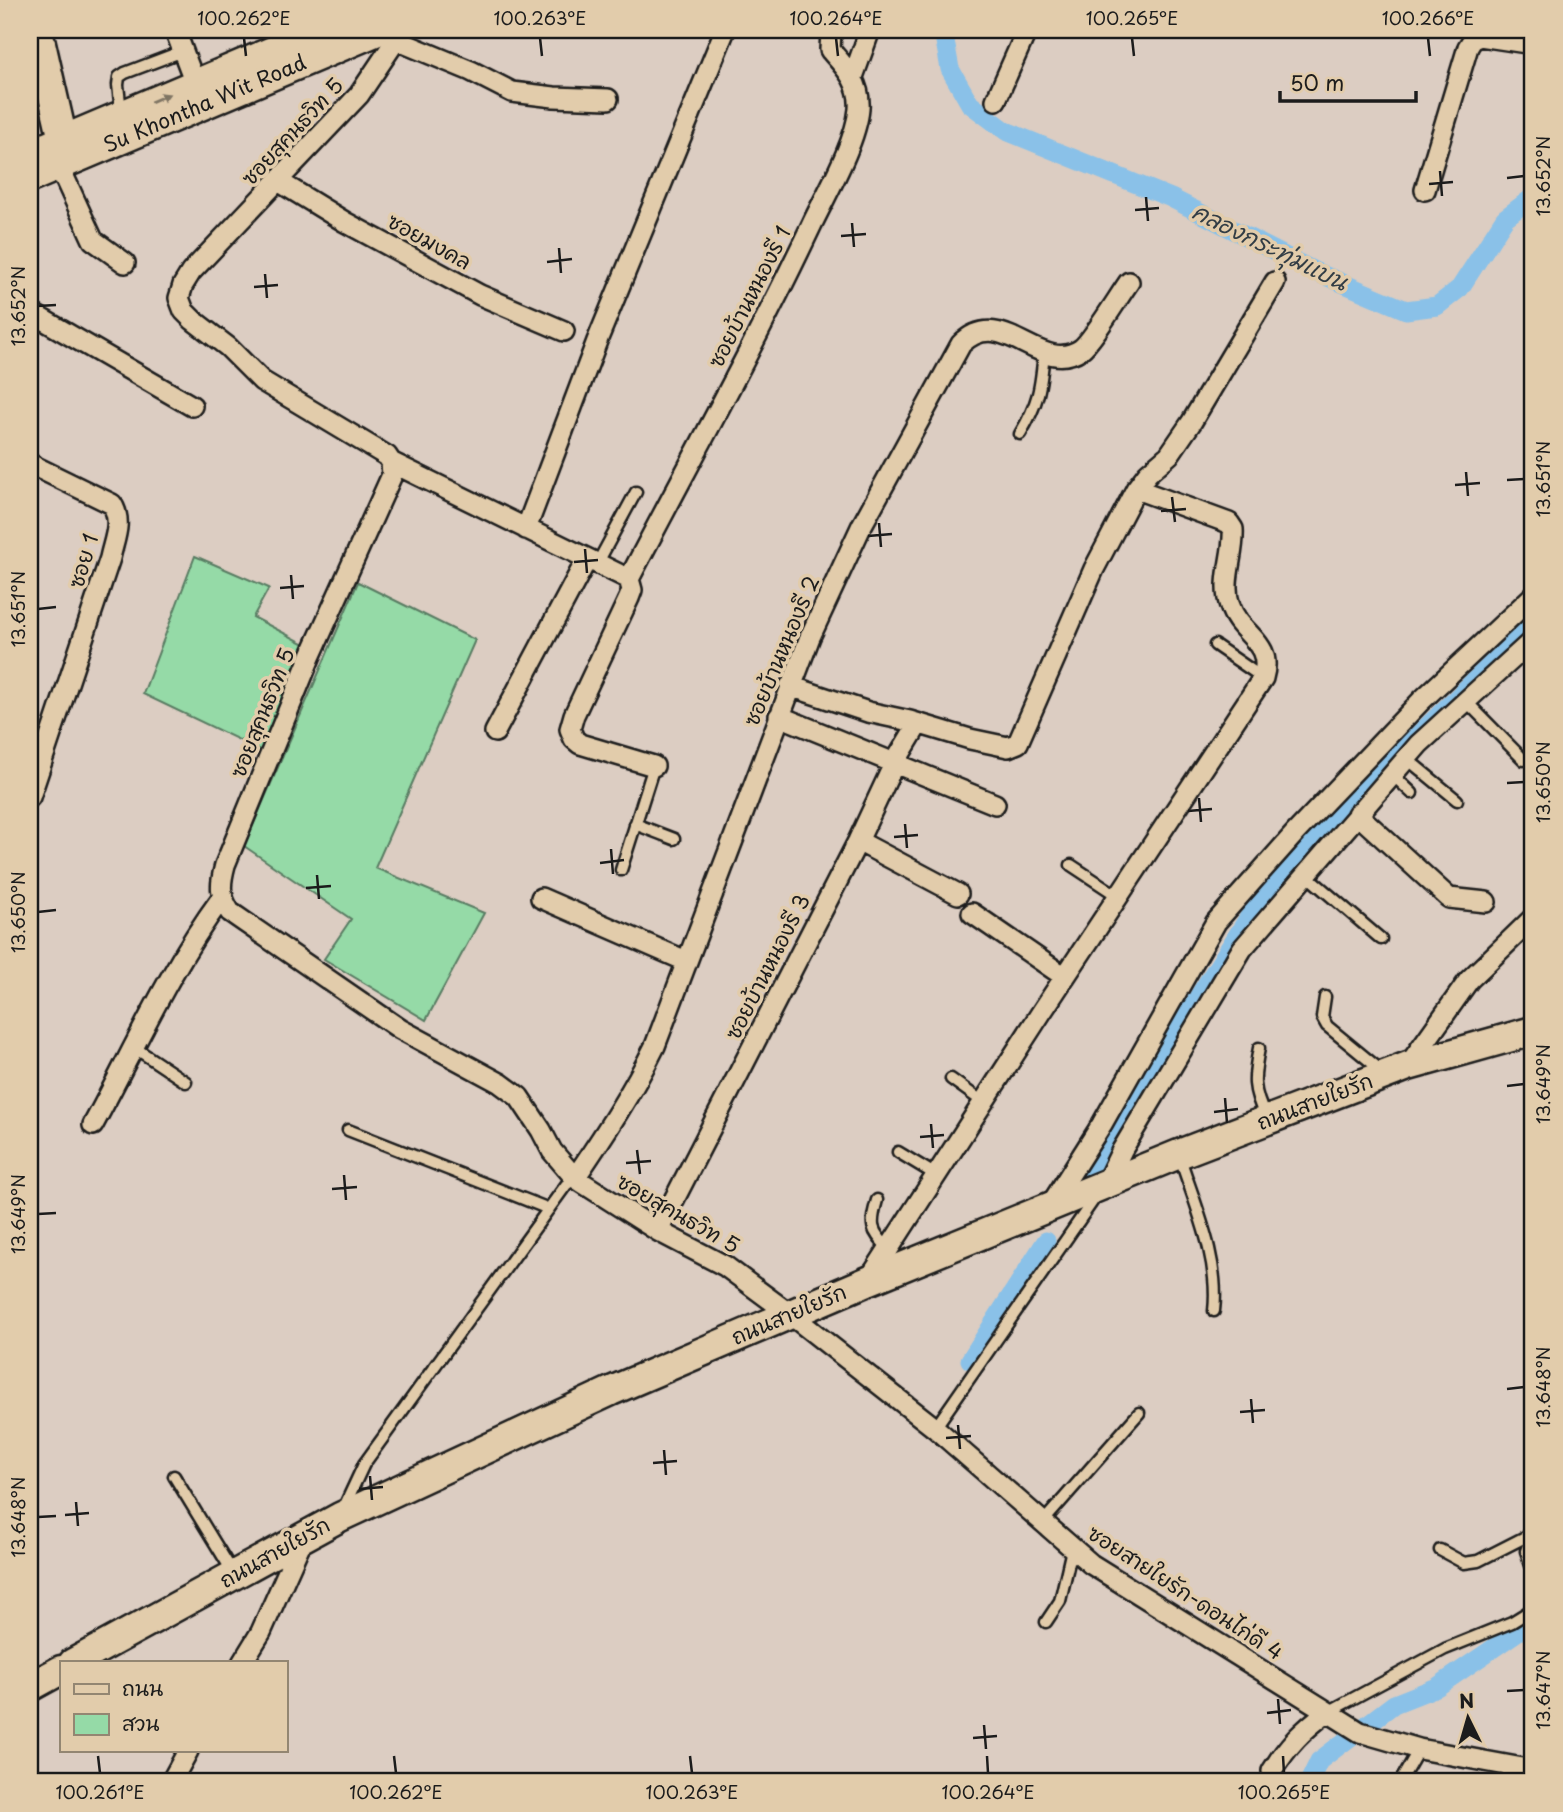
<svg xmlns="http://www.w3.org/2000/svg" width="1563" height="1812" viewBox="0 0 1563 1812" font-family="'Playpen Sans','Playpen Sans Thai',sans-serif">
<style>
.green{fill:#95daa7;stroke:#587b62;stroke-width:2}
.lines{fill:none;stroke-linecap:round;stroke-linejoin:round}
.canal{stroke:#8ac1e8;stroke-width:19}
.lane-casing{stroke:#1c1c1c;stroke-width:15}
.street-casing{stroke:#1c1c1c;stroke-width:24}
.secondary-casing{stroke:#1c1c1c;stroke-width:33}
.lane{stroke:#e2ccab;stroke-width:10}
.street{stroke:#e2ccab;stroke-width:19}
.secondary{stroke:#e2ccab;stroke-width:28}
.oneway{fill:#7f7464}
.ticks{fill:none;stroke:#1c1c1c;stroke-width:2.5}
.labels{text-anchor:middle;stroke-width:7;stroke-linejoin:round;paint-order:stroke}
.street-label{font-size:21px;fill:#1c1c1c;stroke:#e2ccab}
.water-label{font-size:23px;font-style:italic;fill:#323d45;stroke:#e2ccab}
.neatline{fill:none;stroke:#1c1c1c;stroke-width:2.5}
.ticks-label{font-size:18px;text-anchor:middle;fill:#1c1c1c}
</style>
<rect width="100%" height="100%" fill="#dccdc2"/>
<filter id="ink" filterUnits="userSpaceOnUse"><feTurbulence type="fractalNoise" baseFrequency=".0143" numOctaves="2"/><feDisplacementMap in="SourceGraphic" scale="14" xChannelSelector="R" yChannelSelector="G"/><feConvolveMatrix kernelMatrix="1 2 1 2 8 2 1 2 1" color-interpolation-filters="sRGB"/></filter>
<g filter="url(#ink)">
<path class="green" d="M195 556 269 588 253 617 305 644 262 751 143 694Z
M358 582 475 640 375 868 484 913 426 1020 324 959 351 919 244 846Z"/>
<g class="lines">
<path class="canal" d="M943 30 950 69 970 104 1006 131 1171 198 1314 271 1406 310 1437 306 1460 288 1505 218 1533 197
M1091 1174 1139 1091 1252 912 1321 829 1533 624
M970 1360 1046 1241
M1309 1782 1319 1761 1394 1704 1437 1687 1533 1621"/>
<g class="lane-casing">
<path id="lane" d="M121 111 118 85 119 77 125 73 183 51
M1020 434C1039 402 1041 387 1044 351
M597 564 636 492
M1215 645 1263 678
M1466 701 1524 760
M1406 758 1457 800
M1392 774 1412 793
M635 824 674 839
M1071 865 1118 896
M621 870 654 766
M1305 874 1381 939
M1325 997 1322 1017 1327 1026 1383 1072
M135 1048 186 1082
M1259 1048C1253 1079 1252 1089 1266 1118
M951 1079 983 1102
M348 1130 549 1209
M898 1152 936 1175
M1179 1155C1195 1205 1220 1259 1214 1311
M877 1200C870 1225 870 1230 889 1249
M935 1428 1097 1195
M174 1476 232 1571
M344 1507 364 1464 566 1185 575 1178
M1043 1522 1139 1413
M1533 1533 1526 1551 1533 1571
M1440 1550 1464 1563 1478 1561 1531 1534
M1046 1622 1060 1601 1072 1549
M1328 1712 1445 1649 1512 1622 1533 1609
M1400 1782 1419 1749"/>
</g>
<g class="street-casing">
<path id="street" d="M175 30 195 83
M397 30 396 40 359 95 191 272 183 285 179 298 184 311 193 320 228 347 262 381 387 456 391 462 392 475 311 655 225 865C220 884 219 895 230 912L400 1029 500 1083 519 1097 541 1130 552 1151 575 1178 658 1231 725 1266 791 1315 935 1428 1091 1564 1360 1732 1419 1749 1533 1770
M396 40 471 71 512 92 554 97 608 99
M853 77 870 30
M30 90 50 83
M996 100 1027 30
M59 166 93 240 125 263
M278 181 345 222 480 295 564 331
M1425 190 1468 47 1473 39 1480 36 1533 44
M30 312 192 406
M391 462 629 579 632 590 629 598 574 715 570 729 574 739 580 744 654 766
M30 464 112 504C123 522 114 539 110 558L30 797
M526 529 597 341 725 30
M629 579C691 460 756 343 813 222 828 191 856 142 859 109 861 83 846 68 830 50L831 30
M790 686 868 712 910 721 970 739 1008 747 1018 743 1094 569 1136 489 1148 473 1169 455 1191 423 1275 282
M779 716 995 804
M495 732 587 559
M1357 814 1449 898 1486 902
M858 841 958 894
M541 898 686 961
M972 913 1065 977
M1408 1066 1469 980 1533 918
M93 1125C134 1049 170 968 221 899
M575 1178C604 1135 632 1093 655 1046L810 637 862 525 961 344C1003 303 1040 377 1081 349 1092 341 1119 296 1129 282
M1106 1183 1122 1150 1242 949 1419 744 1533 640
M1050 1206 1102 1124 1216 922 1296 832 1421 701 1533 596
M658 1231 858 841 894 764 918 724
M868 1281 1041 1013 1263 678C1274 641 1240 636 1230 606 1221 581 1235 554 1233 529L1229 523 1136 489
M242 1663 261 1632 303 1538
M1272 1771C1288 1745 1302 1731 1327 1712
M171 1782 188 1751"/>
</g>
<g class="secondary-casing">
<path id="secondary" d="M38 30 63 140 69 156
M30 154 322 30
M30 178 380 30
M73 1663 340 1517 611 1391 868 1281 1179 1154 1408 1066 1533 1031
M30 1687 61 1670"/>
</g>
<use href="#lane" class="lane"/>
<use href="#street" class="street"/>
<use href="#secondary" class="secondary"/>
</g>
<defs><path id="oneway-solid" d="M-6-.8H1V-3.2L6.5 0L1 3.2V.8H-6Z" transform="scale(1.75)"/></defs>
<use class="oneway" href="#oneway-solid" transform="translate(160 98) rotate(-23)"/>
</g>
<path class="ticks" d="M244 38 246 56M540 38 542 56M836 38 838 56M1132 38 1134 56M1428 38 1430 56M1440 171 1442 196M1507 178 1524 176M1429 184 1453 182M1146 197 1148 221M1135 210 1159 208M852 223 854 247M841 236 866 234M559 248 561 273M547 262 572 259M265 274 267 298M254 287 278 285M38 306 56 305M1466 472 1468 496M1507 480 1524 479M1455 485 1480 483M1172 497 1175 522M1161 511 1186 509M879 523 881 547M868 536 892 534M585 549 587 573M574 562 598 560M291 575 293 599M280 588 304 586M38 609 56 607M1507 783 1524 782M1199 798 1201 822M1188 811 1212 809M905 824 907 848M894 837 918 835M611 849 613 874M600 863 624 860M317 875 319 899M306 888 331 886M38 912 56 910M1507 1086 1524 1084M1225 1098 1227 1123M1214 1112 1238 1109M931 1124 933 1148M920 1137 944 1135M637 1150 640 1174M626 1163 651 1161M344 1175 346 1200M332 1189 357 1187M38 1214 56 1213M1507 1389 1524 1387M1251 1399 1253 1423M1240 1412 1265 1410M958 1425 960 1449M946 1438 971 1436M664 1450 666 1475M653 1463 677 1461M370 1476 372 1500M359 1489 383 1487M76 1502 78 1526M65 1515 89 1513M38 1517 56 1516M1507 1691 1524 1690M1278 1699 1280 1724M1267 1713 1291 1710M984 1725 986 1749M973 1738 997 1736M98 1756 100 1773M394 1756 396 1773M690 1756 692 1773M987 1756 988 1773M1283 1756 1284 1773"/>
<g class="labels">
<g class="street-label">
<text transform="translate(205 104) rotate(-23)" y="7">Su Khontha Wit Road</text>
<text transform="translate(293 132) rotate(-47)" y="7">ซอยสุคนธวิท 5</text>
<text transform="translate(429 242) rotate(29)" y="7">ซอยมงคล</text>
<text transform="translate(750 297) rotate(-63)" y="7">ซอยบ้านหนองรี 1</text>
<text transform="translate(84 561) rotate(-73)" y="7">ซอย 1</text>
<text transform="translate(782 651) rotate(-67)" y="7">ซอยบ้านหนองรี 2</text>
<text transform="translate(263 713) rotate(-68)" y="7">ซอยสุคนธวิท 5</text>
<text transform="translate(768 967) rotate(-63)" y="7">ซอยบ้านหนองรี 3</text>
<text transform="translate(1315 1102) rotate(-21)" y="7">ถนนสายใยรัก</text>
<text transform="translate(678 1214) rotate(30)" y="7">ซอยสุคนธวิท 5</text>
<text transform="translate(789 1315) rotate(-23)" y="7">ถนนสายใยรัก</text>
<text transform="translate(275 1553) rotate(-29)" y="7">ถนนสายใยรัก</text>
<text transform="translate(1185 1593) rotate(33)" y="7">ซอยสายใยรัก-ดอนไก่ดี 4</text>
</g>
<g class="water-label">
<text transform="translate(1270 247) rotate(26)" y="8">คลองกระทุ่มแบน</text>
</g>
</g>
<rect width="1563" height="1812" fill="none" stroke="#e2ccab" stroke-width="77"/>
<rect x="60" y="1661" width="228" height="91" fill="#e2ccab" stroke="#938672" stroke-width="2"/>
<rect x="74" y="1684" width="35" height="10" fill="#e2ccab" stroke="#938672" stroke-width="2"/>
<text x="122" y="1696" font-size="21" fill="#1c1c1c">ถนน</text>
<rect x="74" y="1714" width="35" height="21" fill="#95daa7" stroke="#938672" stroke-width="2"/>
<text x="122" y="1731" font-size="21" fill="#1c1c1c">สวน</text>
<g transform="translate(1468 1718) rotate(355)" stroke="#e2ccab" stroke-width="5" paint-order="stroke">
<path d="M0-5L12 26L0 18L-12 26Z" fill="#1c1c1c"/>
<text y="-10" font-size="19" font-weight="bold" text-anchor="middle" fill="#1c1c1c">N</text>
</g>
<path d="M1280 91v10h136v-10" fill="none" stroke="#1c1c1c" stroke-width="3.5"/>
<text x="1290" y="91" font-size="21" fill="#1c1c1c" stroke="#e2ccab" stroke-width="5" paint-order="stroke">50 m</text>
<rect x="38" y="38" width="1486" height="1735" class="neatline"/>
<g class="ticks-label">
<text x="244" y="25">100.262°E</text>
<text x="540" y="25">100.263°E</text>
<text x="836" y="25">100.264°E</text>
<text x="1132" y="25">100.265°E</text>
<text x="1428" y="25">100.266°E</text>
<text transform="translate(1544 176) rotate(-90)" y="6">13.652°N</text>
<text transform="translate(19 306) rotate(-90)" y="6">13.652°N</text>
<text transform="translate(1544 479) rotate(-90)" y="6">13.651°N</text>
<text transform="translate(19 609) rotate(-90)" y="6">13.651°N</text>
<text transform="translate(1544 782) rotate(-90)" y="6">13.650°N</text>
<text transform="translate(19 912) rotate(-90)" y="6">13.650°N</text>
<text transform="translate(1544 1084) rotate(-90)" y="6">13.649°N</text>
<text transform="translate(19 1214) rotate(-90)" y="6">13.649°N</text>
<text transform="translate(1544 1387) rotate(-90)" y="6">13.648°N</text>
<text transform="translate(19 1517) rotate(-90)" y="6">13.648°N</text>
<text transform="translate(1544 1690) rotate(-90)" y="6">13.647°N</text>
<text x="100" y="1799">100.261°E</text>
<text x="396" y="1799">100.262°E</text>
<text x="692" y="1799">100.263°E</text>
<text x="988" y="1799">100.264°E</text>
<text x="1284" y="1799">100.265°E</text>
</g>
</svg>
